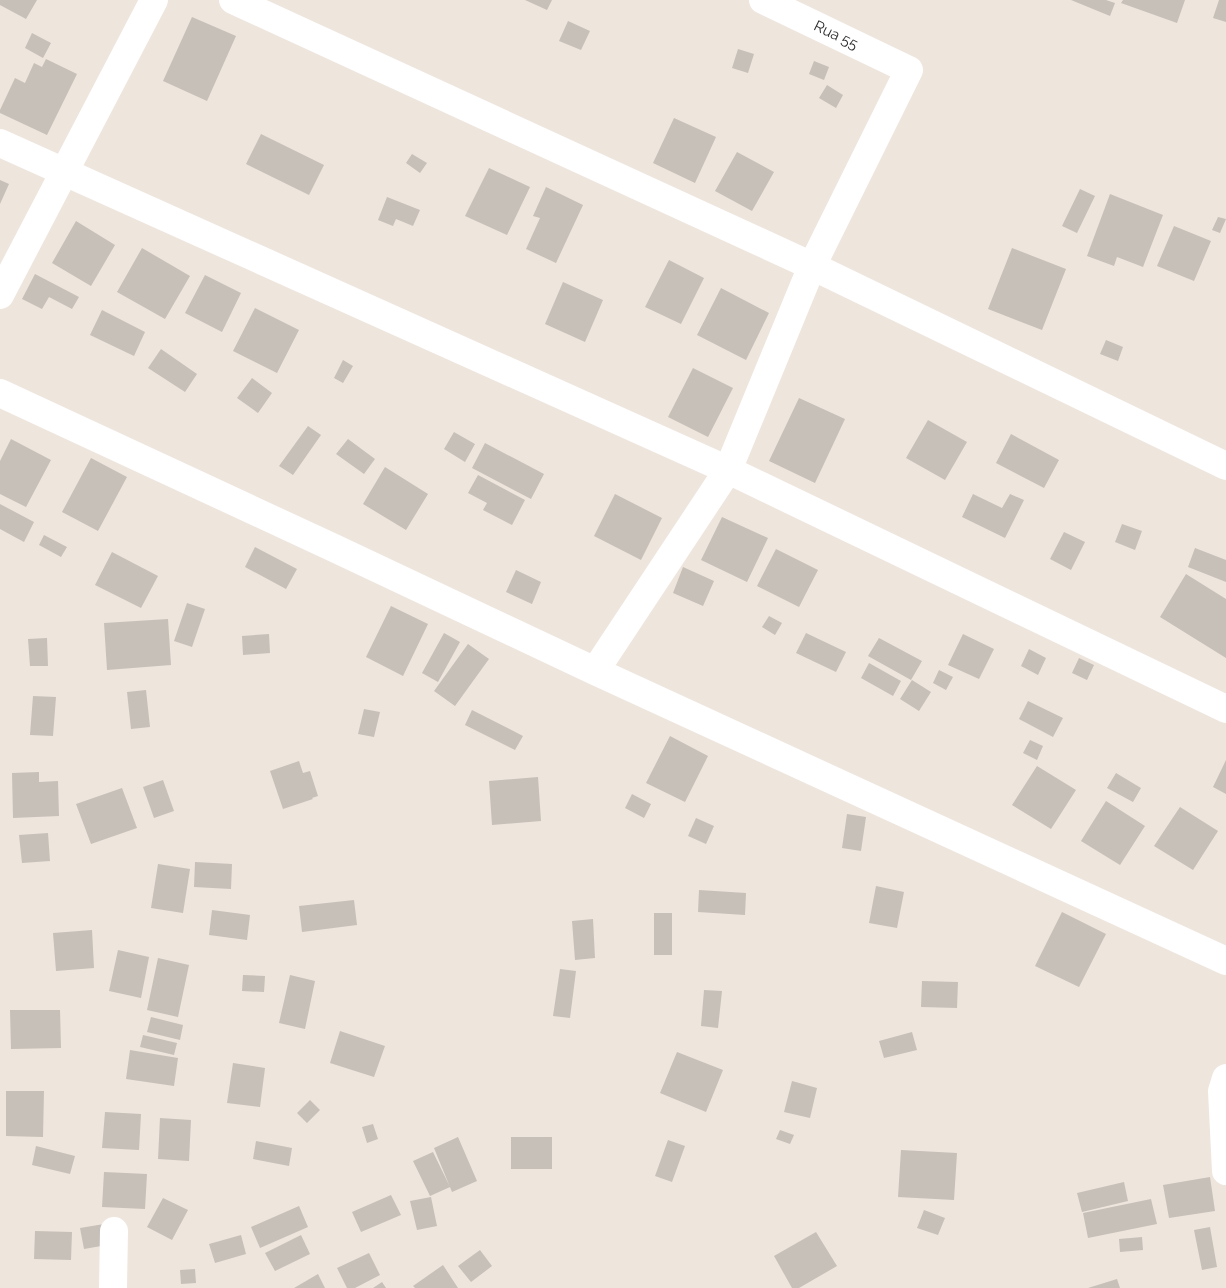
<svg xmlns="http://www.w3.org/2000/svg" width="1226" height="1288" viewBox="0 0 1226 1288" font-family="Raleway,sans-serif">
<style>
.building{fill:#c6c0b9}
.lines{fill:none;stroke-linecap:round;stroke-linejoin:round}
.minor{stroke:#fff;stroke-width:28}
.labels{text-anchor:middle;stroke-width:4;stroke-linejoin:round;paint-order:stroke}
.street-label{font-size:15px;fill:#2b2b2b;stroke:#fff}
</style>
<rect width="100%" height="100%" fill="#eee5dd"/>
<path class="building" d="M0 0H37L26 19 0 5Z
M525 0H552L547 10Z
M1071 0H1106L1115 3 1110 16Z
M1123 0H1185L1177 23 1121 3Z
M1219 0H1226V22L1213 18Z
M192 17 236 36 207 101 163 81Z
M568 21 590 31 581 50 559 41Z
M32 33 51 43 43 58 25 48Z
M738 49 754 54 748 73 732 68Z
M46 59 77 74 47 135 0 113V110L15 78 25 83 34 63 42 67Z
M814 61 829 67 824 80 809 74Z
M827 85 843 95 836 108 819 98Z
M674 118 716 137 695 183 653 163Z
M261 134 324 165 309 195 246 164Z
M737 152 774 172 752 211 715 191Z
M412 154 427 163 420 173 406 163Z
M489 168 530 187 507 235 465 216Z
M0 180 9 184 0 204Z
M546 187 583 205 556 263 526 249 540 218 533 216Z
M1080 189 1095 196 1077 233 1062 226Z
M1110 194 1163 215 1143 267 1117 257 1114 266 1087 256Z
M387 197 420 210 413 226 396 219 393 226 378 220Z
M1218 217 1226 219 1220 233 1212 230Z
M76 221 115 245 91 286 52 263Z
M1174 226 1211 241 1194 281 1157 266Z
M142 248 190 276 165 319 117 292Z
M1012 248 1066 269 1042 330 988 309Z
M669 260 704 278 681 324 645 307Z
M35 274 79 297 72 309 49 297 42 309 22 299Z
M205 275 241 293 222 332 185 313Z
M563 282 603 300 585 342 545 324Z
M721 288 769 313 746 360 697 335Z
M255 308 299 330 277 373 233 351Z
M102 310 145 332 134 356 90 335Z
M1106 340 1123 347 1118 361 1100 354Z
M161 349 197 374 185 392 148 368Z
M343 360 353 366 343 383 334 378Z
M693 368 733 388 708 437 668 417Z
M252 378 272 393 258 413 237 398Z
M799 398 845 419 815 483 769 461Z
M928 420 967 442 945 480 906 458Z
M308 426 321 435 293 475 279 466Z
M454 432 475 444 465 462 444 449Z
M1011 434 1059 460 1044 488 996 463Z
M11 439 51 460 26 507 0 494V461Z
M348 439 375 459 364 474 336 454Z
M485 443 544 474 531 499 472 468Z
M91 458 127 477 98 531 62 512Z
M385 467 428 494 406 530 363 504Z
M478 475 525 500 512 525 483 510 487 503 468 493Z
M615 494 662 518 641 560 594 536Z
M973 494 1002 508 1010 494 1024 500 1005 538 962 517Z
M0 504 34 522 24 542 0 529Z
M722 517 768 538 747 582 701 560Z
M1122 524 1142 531 1135 550 1115 542Z
M1064 532 1085 542 1071 570 1050 559Z
M44 535 67 547 61 557 39 545Z
M255 547 297 569 286 589 245 567Z
M1195 548 1226 560V582L1188 567Z
M776 549 818 570 799 607 757 586Z
M112 552 158 576 141 608 95 585Z
M683 567 714 581 703 606 673 593Z
M516 570 541 582 532 604 506 592Z
M1186 574 1226 599V658L1160 617Z
M187 603 205 609 192 647 174 641Z
M391 606 428 624 403 676 366 657Z
M769 616 782 623 775 635 762 627Z
M168 619 171 665 107 670 104 623Z
M444 633 460 642 438 682 422 673Z
M806 633 846 652 836 672 796 653Z
M269 634 270 653 243 655 242 636Z
M963 634 994 649 979 679 948 665Z
M47 638 48 666H30L28 639Z
M879 638 922 661 911 680 868 656Z
M468 644 489 659 455 706 434 691Z
M1029 649 1046 658 1038 675 1021 666Z
M1079 658 1094 665 1087 680 1072 673Z
M869 663 901 681 893 696 861 678Z
M939 670 953 677 946 690 933 683Z
M912 680 931 692 919 711 900 699Z
M146 690 150 727 131 729 127 692Z
M33 696 56 697 53 736 30 735Z
M1028 701 1063 718 1053 737 1019 719Z
M364 709 380 712 374 737 358 734Z
M472 710 523 736 515 750 465 725Z
M670 736 708 756 685 802 646 783Z
M1030 740 1043 746 1037 760 1023 753Z
M1226 760V794L1213 787Z
M299 761 303 773 310 771 318 796 312 798 313 799 283 809 270 771Z
M1037 766 1076 790 1051 829 1012 805Z
M39 772V782L58 781 59 816 13 818 12 773Z
M1116 773 1141 788 1133 802 1107 788Z
M538 777 541 821 492 825 489 781Z
M163 780 174 811 154 818 143 787Z
M122 788 137 828 91 844 76 804Z
M632 794 651 804 644 818 625 808Z
M1106 801 1145 826 1120 865 1081 841Z
M1180 807 1218 831 1193 870 1154 846Z
M847 814 866 817 861 851 842 848Z
M696 818 714 826 706 844 688 836Z
M48 833 50 861 22 863 19 835Z
M195 862 232 864 231 889 194 887Z
M158 864 190 869 183 913 151 908Z
M876 886 904 892 897 928 869 923Z
M699 890 746 893 745 915 698 912Z
M354 900 357 925 302 932 299 906Z
M212 910 250 915 247 940 209 935Z
M1062 912 1106 934 1079 987 1035 966Z
M654 913H672V955H654Z
M593 919 595 958 575 960 572 921Z
M92 930 94 968 56 971 53 933Z
M118 950 149 957 141 998 109 991Z
M158 958 189 965 178 1017 147 1010Z
M560 969 576 971 570 1018 553 1016Z
M243 975 265 976 264 992 242 991Z
M290 975 315 981 305 1029 279 1023Z
M922 981 958 982 957 1008 921 1007Z
M704 990 722 991 718 1028 701 1026Z
M10 1010H60L61 1048 11 1049Z
M151 1017 183 1025 180 1040 147 1032Z
M340 1031 385 1046 374 1077 330 1063Z
M912 1032 917 1050 884 1058 879 1041Z
M143 1035 177 1043 174 1055 140 1047Z
M130 1050 178 1058 174 1086 126 1079Z
M677 1052 723 1070 706 1112 660 1093Z
M233 1063 265 1068 260 1107 227 1103Z
M792 1081 817 1088 810 1118 784 1112Z
M6 1091H44L43 1137 6 1136Z
M310 1100 320 1110 307 1123 297 1113Z
M105 1112 141 1114 139 1150 102 1148Z
M160 1118 191 1120 189 1161 158 1159Z
M373 1124 378 1139 367 1143 362 1127Z
M780 1130 794 1135 790 1144 776 1139Z
M458 1137 477 1181 452 1192 434 1148Z
M511 1137H552V1169H511Z
M668 1140 685 1146 672 1182 655 1176Z
M256 1141 292 1148 289 1166 253 1159Z
M36 1146 75 1156 70 1174 32 1165Z
M901 1150 957 1153 954 1200 898 1197Z
M433 1152 450 1187 430 1196 413 1161Z
M104 1172 147 1174 145 1209 102 1207Z
M1210 1177 1215 1211 1169 1218 1163 1185Z
M1124 1182 1128 1201 1082 1212 1077 1193Z
M391 1195 401 1215 361 1232 352 1212Z
M431 1197 437 1226 417 1230 410 1201Z
M163 1198 188 1210 172 1240 147 1227Z
M1151 1199 1157 1224 1088 1238 1083 1213Z
M299 1206 308 1227 260 1248 251 1227Z
M924 1210 945 1218 938 1235 917 1228Z
M104 1224 107 1245 84 1249 80 1228Z
M1210 1227 1217 1267 1202 1270 1194 1230Z
M35 1231 72 1232 71 1260 34 1259Z
M816 1232 837 1266 799 1288H792L774 1256Z
M241 1235 246 1254 215 1263 209 1244Z
M301 1235 310 1254 275 1271 265 1253Z
M1142 1237 1143 1250 1120 1252 1119 1239Z
M480 1250 492 1266 471 1282 458 1266Z
M369 1253 380 1275 355 1288H347L337 1268Z
M443 1265 458 1288H415L413 1286Z
M195 1269 196 1283 181 1284 180 1270Z
M318 1274 325 1288H294Z
M1117 1279 1120 1288H1088Z
M382 1282 386 1288H373Z"/>
<g class="lines">
<path class="minor" d="M233 0 812 266 1226 466
M0 143 728 470 1226 709
M0 295 154 0
M0 393 334 548 595 671 1226 961
M595 671 728 470 812 266 909 70 763 0
M1226 1078 1222 1091 1226 1171
M113 1288 114 1231"/>
</g>
<g class="labels">
<g class="street-label">
<text transform="translate(836 35) rotate(26)" y="5">Rua 55</text>
</g>
</g>
</svg>
